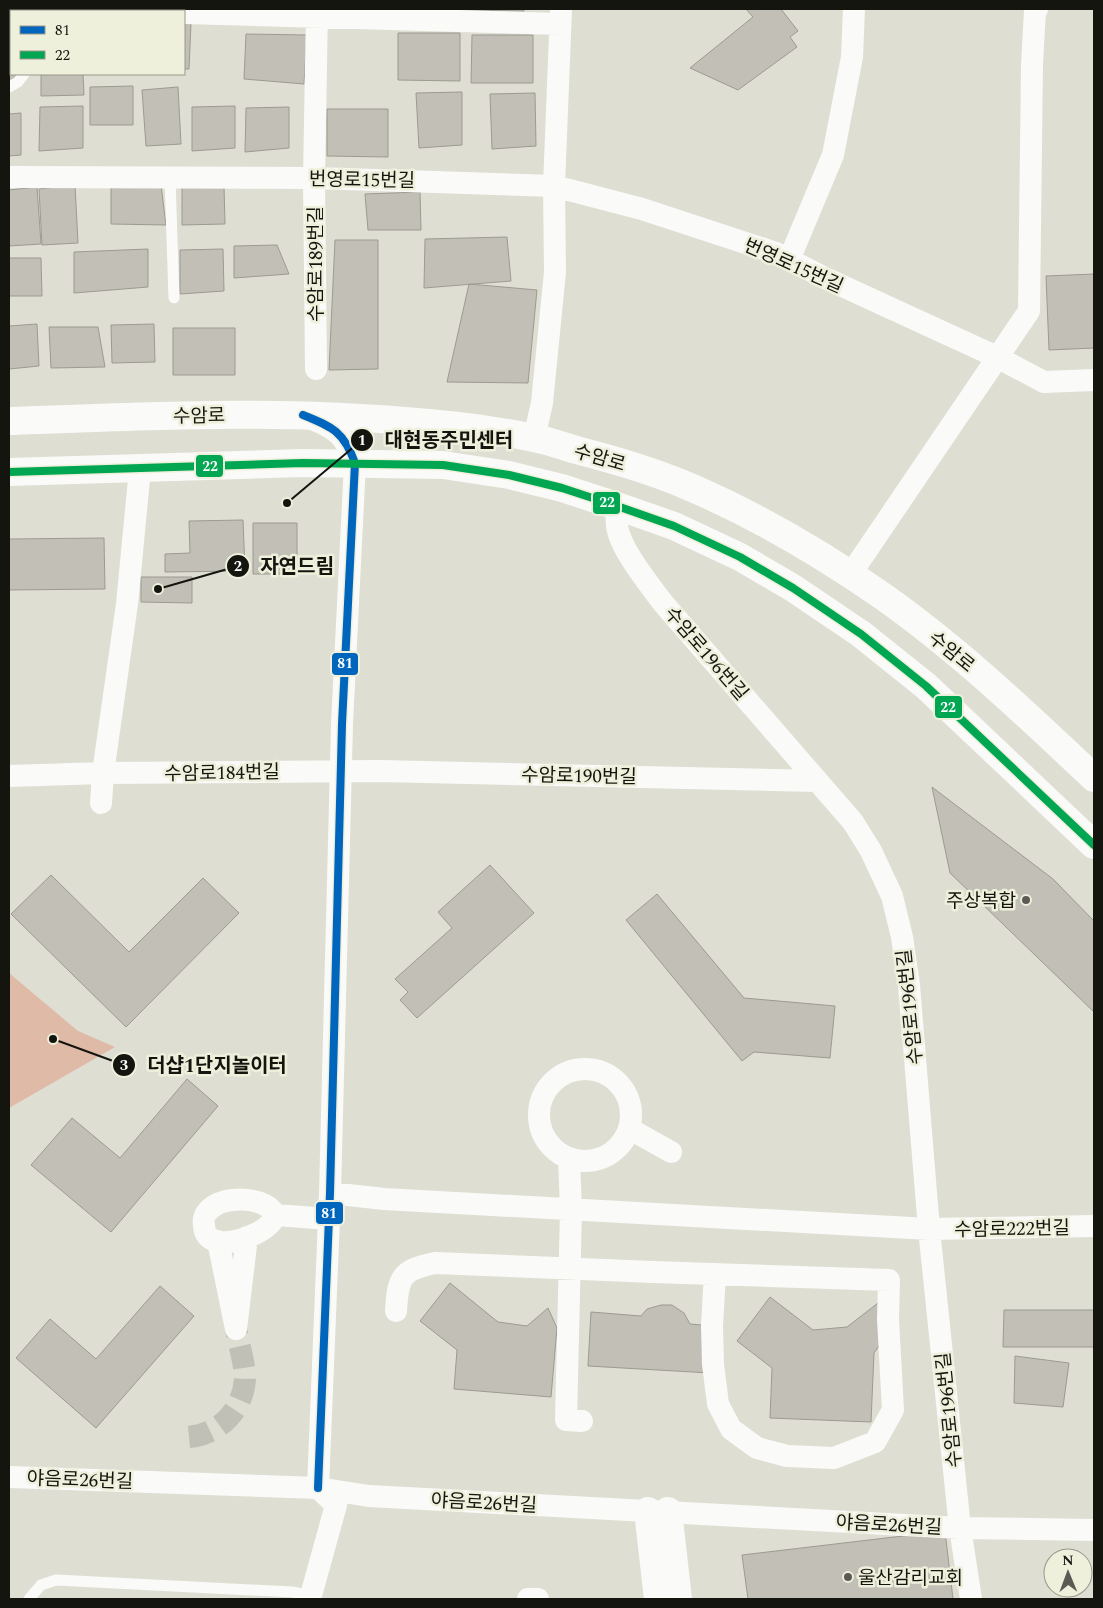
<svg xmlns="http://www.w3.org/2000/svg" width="1103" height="1608" viewBox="0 0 1103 1608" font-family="Spectral,'Noto Sans KR',serif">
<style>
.green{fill:#dfbaa7}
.building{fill:#c1bfb6;stroke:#9d9a92}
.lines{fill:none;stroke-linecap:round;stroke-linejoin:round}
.street-tunnel{stroke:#c0c0b6;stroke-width:22;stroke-dasharray:22 11;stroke-linecap:butt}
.lane{stroke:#fafaf8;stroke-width:11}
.street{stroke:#fafaf8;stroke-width:22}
.secondary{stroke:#fafaf8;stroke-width:28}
.bus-1-casing{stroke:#eff0dc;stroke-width:11}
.bus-2-casing{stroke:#eff0dc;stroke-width:11}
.bus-1{stroke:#0065bd;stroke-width:8}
.bus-2{stroke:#00a651;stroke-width:8}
.poi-dot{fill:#5b5b54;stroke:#eff0dc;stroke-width:2}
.labels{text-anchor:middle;stroke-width:5;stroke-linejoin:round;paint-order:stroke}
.street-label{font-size:19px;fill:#15150f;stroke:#eff0dc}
.poi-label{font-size:19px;fill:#15150f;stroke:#eff0dc;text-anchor:end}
.leader{fill:none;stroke:#15150f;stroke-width:2}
.callout-dot{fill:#15150f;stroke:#eff0dc;stroke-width:2}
.mark-label{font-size:15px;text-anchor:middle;font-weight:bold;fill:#fff}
.callout-label{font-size:20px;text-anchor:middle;font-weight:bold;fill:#15150f;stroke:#eff0dc;stroke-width:5;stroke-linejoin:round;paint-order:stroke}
.line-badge{stroke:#eff0dc;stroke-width:2}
.badge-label{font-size:14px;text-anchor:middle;font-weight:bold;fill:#fff}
</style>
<rect width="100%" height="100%" fill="#deded3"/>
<path class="green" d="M9 973 78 1031 115 1047 9 1108Z"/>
<path class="building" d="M462 9H524V11L462 10Z
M746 9H781L798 31 790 37 797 47 738 90 690 68 753 17Z
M191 23 189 69H184V24Z
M9 26H11V74H24L9 86Z
M398 33H460V81L398 80Z
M246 34 307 35 304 84 244 79Z
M472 35H533V83H471Z
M41 74H83L84 95 41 96Z
M133 86V125H90V87Z
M178 87 181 144 146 146 142 90Z
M462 92V145L419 148 416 93Z
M535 93 536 146 492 149 490 94Z
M83 106V148L39 151 40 107Z
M235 106V148L192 151V107Z
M289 107V148L245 152 246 108Z
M327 109H388V157L327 156Z
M21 113V155L9 156V114Z
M75 185 78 243 42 245 39 189Z
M161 185 166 225 111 224V186Z
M224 186 225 224 182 225V187Z
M37 187 41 244 9 246V190Z
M420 192 421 230H368L365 194Z
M507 237 511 281 424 288 425 239Z
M335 240H378V369L329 370Z
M277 245 289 274 234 278V246Z
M148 249V287L74 293V252Z
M223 249 224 291 180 294V250Z
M9 258H41L42 296H9Z
M1094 274V348L1049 350 1046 276Z
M469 284 537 290 528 383 447 382Z
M37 324 39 366 9 369V326Z
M154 324 155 362 112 363 111 325Z
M49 327H98L105 367 51 368Z
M173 328H235V375H173Z
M243 520 245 571 165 572V554L190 553 189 521Z
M253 523H297V574H253Z
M104 538 105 589 9 590V539Z
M141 577H192V603L141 602Z
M932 787 1053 879 1094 921V1012L950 873Z
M490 865 534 913 417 1018 400 1000 408 992 395 979 452 928 438 912Z
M51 875 129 952 203 878 239 913 126 1027 11 914Z
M657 894 744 998 835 1006 830 1058 754 1052 742 1061 626 920Z
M187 1079 218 1106 111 1232 31 1165 72 1118 120 1158Z
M450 1283 498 1322 527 1326 548 1308 557 1328 551 1397 454 1389 457 1350 420 1321Z
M160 1286 194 1316 96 1428 16 1358 50 1319 96 1359Z
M770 1297 813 1330 847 1327 878 1303 888 1333 874 1353 871 1422 770 1418 772 1368 737 1341Z
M661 1305H672L684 1313 690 1324 712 1326 710 1373 588 1366 591 1312 641 1316 647 1309Z
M1004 1310H1094V1347H1003Z
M1015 1356 1069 1363 1063 1407 1014 1403Z
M945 1531 953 1599H748L742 1555Z"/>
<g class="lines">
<path class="street-tunnel" d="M189 1437C220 1434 243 1410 245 1379 245 1365 239 1344 236 1329"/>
<path class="lane" d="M9 87 18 82 24 74
M170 178 174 298
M29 1599 41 1585 56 1580 292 1592 312 1596"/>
<path class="street" d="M184 13 560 24
M9 18H11
M9 177 314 178 554 186 642 209 776 253 825 278 997 357 1044 382 1094 380
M789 260 833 155 852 57 854 9
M316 369 314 178 317 9
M307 417C335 428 345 434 355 463L342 724 330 1193 318 1488
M534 438 542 403 555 272 554 186 561 9
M617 506C617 513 616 520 617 526 620 549 649 584 663 603L853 822 871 851 892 896 902 937 909 985 929 1229 960 1528 971 1599
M850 575 1029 311 1032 65 1035 10 1037 9
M9 776 103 773 380 771 817 781
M101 803 103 773 127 604 140 469
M539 1115a46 46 0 1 1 92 0a46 46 0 1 1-92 0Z
M630 1129 671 1152
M569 1159 571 1210 566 1420 582 1421
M330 1193 384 1199 929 1229 1094 1226
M276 1215C270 1228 253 1236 239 1240 225 1244 204 1244 204 1225 203 1221 204 1215 208 1211 220 1197 250 1197 265 1205 270 1207 273 1212 276 1215L329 1219
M218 1241 236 1329 247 1237
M396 1311C398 1277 401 1270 435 1263 586 1270 738 1275 889 1280L888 1319 893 1410 875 1442 834 1458 787 1456 757 1448 731 1429 718 1404 713 1364 712 1326 715 1274
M9 1477 318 1488 369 1496 960 1528 1094 1530
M310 1599 336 1505 318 1488
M528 1599H538"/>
<path class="secondary" d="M9 421C140 416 272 410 404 421 447 424 491 429 534 438 550 441 565 447 580 451 615 460 649 470 683 484 752 513 819 552 881 595 958 649 1026 714 1094 778
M9 472 303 463 443 465 509 475 562 488 617 506 674 526 740 557 793 588 861 634 926 686 1094 845
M648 1511 658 1599
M668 1511 678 1599"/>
<g class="bus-1-casing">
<path id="bus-1" d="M303 415C333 427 344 432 355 463L342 724 330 1193 318 1488"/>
</g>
<g class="bus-2-casing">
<path id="bus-2" d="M9 472 303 463 443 465 509 475 562 488 617 506 674 526 740 557 793 588 861 634 926 686 1094 845"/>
</g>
<use href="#bus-1" class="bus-1"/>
<use href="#bus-2" class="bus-2"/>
</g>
<g class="poi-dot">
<circle cx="1026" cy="900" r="5"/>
<circle cx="848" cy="1577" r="5"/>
</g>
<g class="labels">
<g class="street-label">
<text transform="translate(362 179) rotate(1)" y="7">번영로15번길</text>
<text transform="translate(315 264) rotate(-90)" y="7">수암로189번길</text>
<text transform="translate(794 265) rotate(24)" y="7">번영로15번길</text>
<text transform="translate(199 415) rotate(-1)" y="7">수암로</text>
<text transform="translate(600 457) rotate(16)" y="7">수암로</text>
<text transform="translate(952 651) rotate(39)" y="7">수암로</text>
<text transform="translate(707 653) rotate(49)" y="7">수암로196번길</text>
<text transform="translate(222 772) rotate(-1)" y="7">수암로184번길</text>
<text transform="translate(579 775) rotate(1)" y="7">수암로190번길</text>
<text transform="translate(909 1007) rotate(-96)" y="7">수암로196번길</text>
<text transform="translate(1012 1228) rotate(-1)" y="7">수암로222번길</text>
<text transform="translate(948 1410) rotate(-96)" y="7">수암로196번길</text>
<text transform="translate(80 1479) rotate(2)" y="7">야음로26번길</text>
<text transform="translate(484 1502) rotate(3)" y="7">야음로26번길</text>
<text transform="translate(889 1524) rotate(3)" y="7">야음로26번길</text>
</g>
<g class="poi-label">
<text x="1016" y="907">주상복합</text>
<text x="858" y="1584" text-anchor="start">울산감리교회</text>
</g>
</g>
<path class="leader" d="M287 503L362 440M158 589L238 566M53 1039L124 1065"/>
<g class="callout-dot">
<circle cx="287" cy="503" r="5"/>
<circle cx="158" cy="589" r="5"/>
<circle cx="53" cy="1039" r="5"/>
<circle cx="362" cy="440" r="12"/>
<circle cx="238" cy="566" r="12"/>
<circle cx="124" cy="1065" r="12"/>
</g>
<g class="mark-label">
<text x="362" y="445">1</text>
<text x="238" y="571">2</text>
<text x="124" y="1070">3</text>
</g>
<g class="callout-label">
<text x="449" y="447">대현동주민센터</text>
<text x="297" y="573">자연드림</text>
<text x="217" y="1072">더샵1단지놀이터</text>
</g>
<g class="line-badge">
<rect x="195" y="454" width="29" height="24" rx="5" fill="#00a651"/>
<rect x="592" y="491" width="29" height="24" rx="5" fill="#00a651"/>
<rect x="331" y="652" width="28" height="24" rx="5" fill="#0065bd"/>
<rect x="934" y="695" width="29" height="24" rx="5" fill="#00a651"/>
<rect x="315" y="1201" width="29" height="24" rx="5" fill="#0065bd"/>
</g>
<g class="badge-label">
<text x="210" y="471">22</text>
<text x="607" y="507">22</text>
<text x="345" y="668">81</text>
<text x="948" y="712">22</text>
<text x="329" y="1218">81</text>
</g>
<rect width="1103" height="1608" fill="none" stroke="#15150f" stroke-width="20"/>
<rect x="10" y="10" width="175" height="65" fill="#eff0dc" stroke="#98988a"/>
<rect x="20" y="26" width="25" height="8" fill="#0065bd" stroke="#98988a"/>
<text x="55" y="35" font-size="15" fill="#15150f">81</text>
<rect x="20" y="51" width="25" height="8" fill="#00a651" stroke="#98988a"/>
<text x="55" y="60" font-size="15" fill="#15150f">22</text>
<g transform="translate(1068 1573) rotate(359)"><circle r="24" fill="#eff0dc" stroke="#98988a"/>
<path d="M0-4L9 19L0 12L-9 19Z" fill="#5b5b54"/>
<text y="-8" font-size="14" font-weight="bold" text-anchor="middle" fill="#15150f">N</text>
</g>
</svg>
